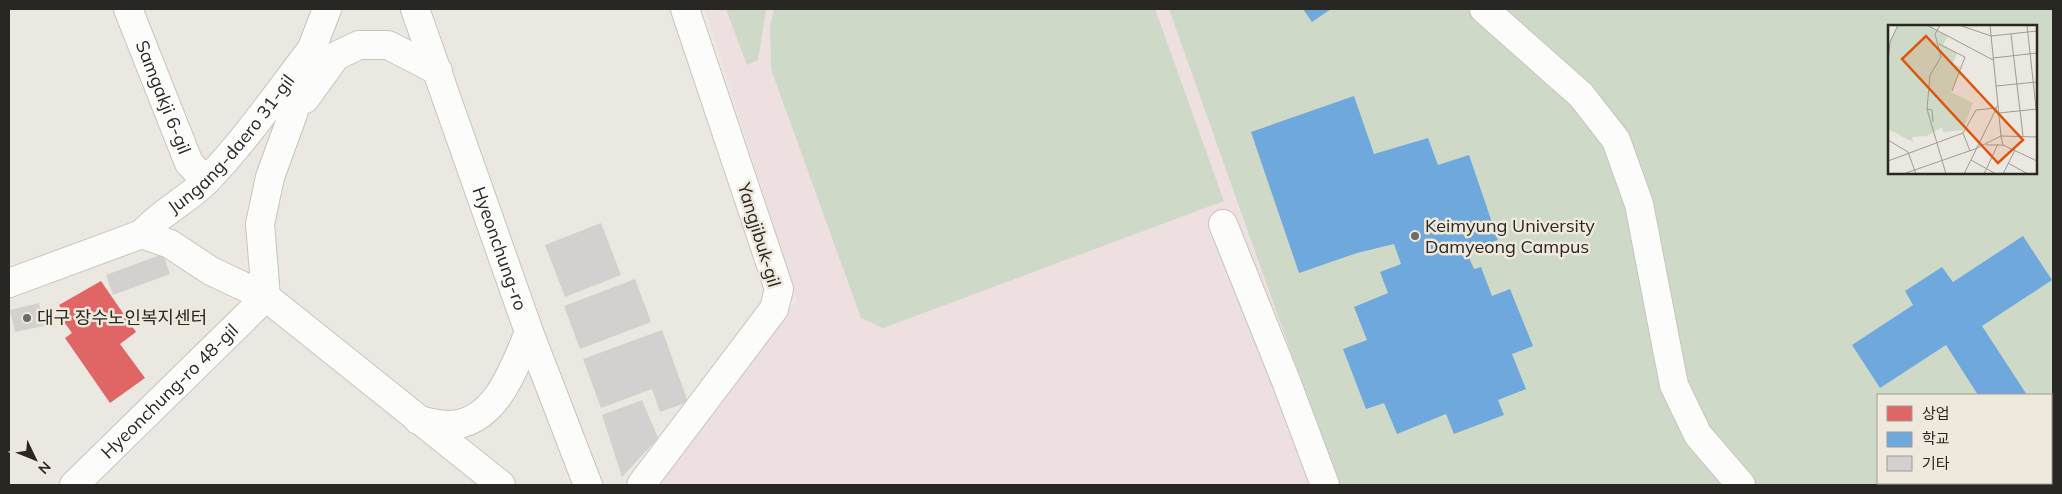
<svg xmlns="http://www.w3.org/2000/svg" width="2062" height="494" viewBox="0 0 2062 494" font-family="Mulish,'Noto Sans KR',sans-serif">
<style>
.education{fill:#eedfe0;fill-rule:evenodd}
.green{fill:#cedac7;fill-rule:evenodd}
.shops{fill:#e06666}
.schools{fill:#6fa8dc}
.building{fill:#d2d1cf}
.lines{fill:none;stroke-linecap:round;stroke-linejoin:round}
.minor-casing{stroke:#c6c4bf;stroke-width:30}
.tertiary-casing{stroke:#c6c4bf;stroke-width:30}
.secondary-casing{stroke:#c6c4bf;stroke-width:30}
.minor{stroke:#fcfcfa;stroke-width:28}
.tertiary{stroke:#fcfcfa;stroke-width:28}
.secondary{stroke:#fcfcfa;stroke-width:28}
.poi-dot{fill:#6d6b66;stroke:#efe9dd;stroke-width:2}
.labels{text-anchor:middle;stroke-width:5;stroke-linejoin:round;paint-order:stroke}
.street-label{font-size:18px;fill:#292723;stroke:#efe9dd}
.poi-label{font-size:18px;fill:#292723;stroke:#efe9dd;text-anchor:start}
.inset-road{fill:none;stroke:#9d9b95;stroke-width:1}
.view{fill:#de560d;fill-opacity:0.15;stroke:#de560d;stroke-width:2.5}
.inset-edge{fill:none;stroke:#292723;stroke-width:2.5}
</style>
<rect width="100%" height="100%" fill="#ebe8e1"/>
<path class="education" d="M705 9H2053V485H649L744 369 797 300ZM1890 26H2036V172H1890ZM1878 395H2051V483H1878Z"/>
<path class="green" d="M726 9H766L758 60 747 65Z
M774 9H1155L1224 201 883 328 861 318 771 69 770 25Z
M1169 9H2053V485H1338ZM1890 26H2036V172H1890ZM1878 395H2051V483H1878Z"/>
<path class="shops" d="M101 281 136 332 120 344 145 378 110 403 65 338 72 333 62 319 66 316 59 305Z"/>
<path class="schools" d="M1303 9H1331L1312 22Z
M1354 96 1374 154 1428 138 1438 165 1469 155 1498 240 1467 250 1470 260 1474 269 1481 267 1492 296 1510 289 1533 346 1512 354 1526 389 1498 400 1504 415 1454 434 1446 414 1397 434 1384 403 1366 409 1343 349 1367 340 1354 307 1388 293 1380 272 1401 264 1394 244 1357 253 1299 273 1251 132Z
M2023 236 2052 280 1982 326 2027 395H1978L1946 345 1880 388 1852 345 1913 305 1905 291 1942 267 1953 282Z"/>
<path class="building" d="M601 223 621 275 565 297 545 245Z
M163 254 170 274 113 295 106 275Z
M635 279 651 322 580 349 564 306Z
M39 303 44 326 15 332 10 310Z
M662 330 688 402 660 412 652 389 601 408 583 359Z
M642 400 658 438 622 477 602 415Z"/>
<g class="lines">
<g class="minor-casing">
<g id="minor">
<path id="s1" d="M128 9 189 163 206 181"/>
<path d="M1484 9 1581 95 1616 140 1639 204 1674 385 1698 435 1741 485"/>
<path d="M1223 224 1286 381 1325 485"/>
<path id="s2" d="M74 485 266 297"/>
<path d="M641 485 774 309 779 289 685 9"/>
</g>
</g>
<g class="tertiary-casing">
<g id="tertiary">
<path d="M142 234 170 244 211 271 266 297"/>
<path id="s3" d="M9 283 142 234C161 212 185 202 206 181 245 141 277 94 311 50"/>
</g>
</g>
<g class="secondary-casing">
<g id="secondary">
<path d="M327 9 312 48 293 114 270 177 260 224 266 297 501 485"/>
<path id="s4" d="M415 9 529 332 588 485"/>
<path d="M305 99 336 56 359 45H388L438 71"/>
<path d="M418 420C428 422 439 425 449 425 496 424 514 368 529 332"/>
</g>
</g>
<use href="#minor" class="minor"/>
<use href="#tertiary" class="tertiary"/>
<use href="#secondary" class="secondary"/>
</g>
<g class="poi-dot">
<circle cx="1415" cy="236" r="5"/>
<circle cx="27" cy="318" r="5"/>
</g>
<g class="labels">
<g class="street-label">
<text dy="6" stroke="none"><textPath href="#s1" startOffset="95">Samgakji 6-gil</textPath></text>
<text dy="6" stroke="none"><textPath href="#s3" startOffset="269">Jungang-daero 31-gil</textPath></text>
<text transform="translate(759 235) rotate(73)" y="6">Yangjibuk-gil</text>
<text dy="6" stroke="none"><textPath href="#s4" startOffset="254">Hyeonchung-ro</textPath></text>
<text dy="6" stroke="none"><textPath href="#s2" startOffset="134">Hyeonchung-ro 48-gil</textPath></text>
</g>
<g class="poi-label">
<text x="1425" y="232">Keimyung University<tspan x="1425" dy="21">Damyeong Campus</tspan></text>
<text x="37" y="324">대구 장수노인복지센터</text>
</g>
</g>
<g transform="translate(1888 25)">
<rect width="149" height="149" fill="#ebe8e1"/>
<path d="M10 0H39L60 11 55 20 69 28 65 38 72 42V48L53 86 63 67 85 78 75 105 55 107 54 102 39 111 24 112 25 117 0 104 2 16Z" fill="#cedac7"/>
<path class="inset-road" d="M39 0 105 35M52 0 47 9 53 32 42 50 39 84 58 149M71 0 103 11 149 6M139 0 149 92M123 9 135 111M51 19 77 32 64 66M105 33 149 28M0 38 2 17 10 0M108 61 149 57M39 84 44 85 45 97M111 88 149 84M75 108 82 126M0 115 20 127 28 149M98 120H115L149 136M115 120 113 111 149 112M83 135 108 149M0 136 75 108 88 85 108 83M120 138 140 149M15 149 87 124 113 111 102 0M76 149 110 80M96 149 110 119M115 149 127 125"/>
<path class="view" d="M38 11 135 115 110 138 14 34Z"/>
<rect width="149" height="149" class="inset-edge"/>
</g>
<rect width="2062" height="494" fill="none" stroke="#292723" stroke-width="20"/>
<rect x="1877" y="394" width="175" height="90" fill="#efe9dd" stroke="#a09b93"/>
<rect x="1887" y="406" width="25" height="15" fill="#e06666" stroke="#a09b93"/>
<text x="1922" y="419" font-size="15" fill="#292723">상업</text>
<rect x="1887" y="432" width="25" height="15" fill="#6fa8dc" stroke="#a09b93"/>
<text x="1922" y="444" font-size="15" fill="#292723">학교</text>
<rect x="1887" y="456" width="25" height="15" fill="#d2d1cf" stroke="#a09b93"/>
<text x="1922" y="469" font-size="15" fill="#292723">기타</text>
<g transform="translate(35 459) rotate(133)" stroke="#efe9dd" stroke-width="4" paint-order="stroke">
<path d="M0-4L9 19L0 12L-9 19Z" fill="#292723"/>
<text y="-8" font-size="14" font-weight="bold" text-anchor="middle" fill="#292723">N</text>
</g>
</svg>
